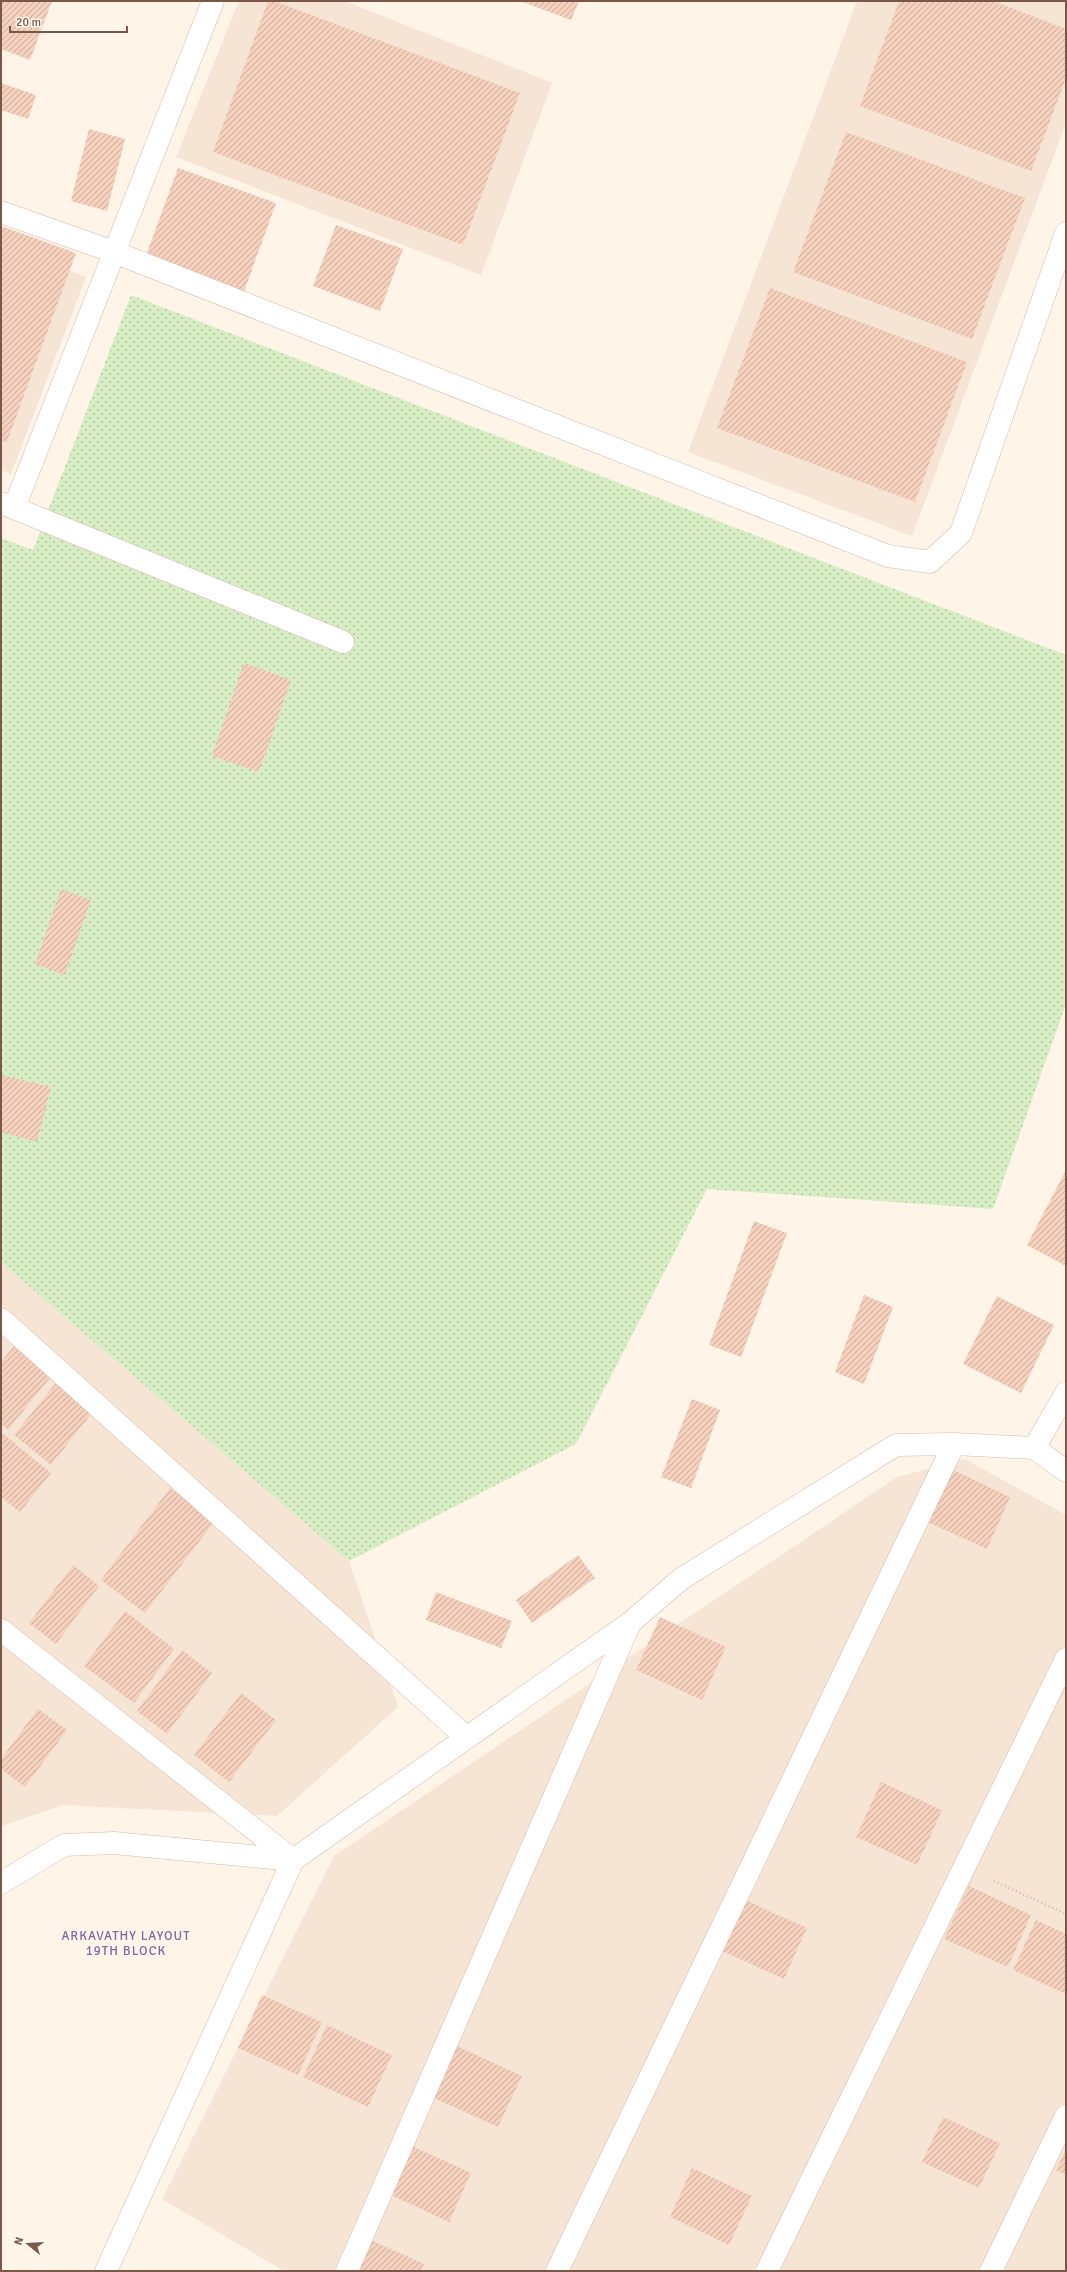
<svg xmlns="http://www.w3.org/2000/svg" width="1067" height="2272" viewBox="0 0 1067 2272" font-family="Signika,sans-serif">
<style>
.residential{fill:#f6e5d5}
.grass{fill:url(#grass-dots)}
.building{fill:url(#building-hatch)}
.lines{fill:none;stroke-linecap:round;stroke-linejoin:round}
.minor-casing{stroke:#d1baac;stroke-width:23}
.path{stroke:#dbb39f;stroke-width:2.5;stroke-dasharray:1 3;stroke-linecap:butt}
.minor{stroke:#fff;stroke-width:22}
.labels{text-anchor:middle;stroke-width:3;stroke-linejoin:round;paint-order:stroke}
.neighbourhood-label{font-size:13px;letter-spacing:1px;fill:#87659d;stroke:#fff8ef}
</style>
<defs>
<pattern id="grass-dots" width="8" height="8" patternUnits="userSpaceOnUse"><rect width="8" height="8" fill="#d7edc4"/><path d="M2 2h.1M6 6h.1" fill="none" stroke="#b3c3a1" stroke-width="1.8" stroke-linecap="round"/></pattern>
<pattern id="building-hatch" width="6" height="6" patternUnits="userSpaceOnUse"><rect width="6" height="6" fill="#f5d0bd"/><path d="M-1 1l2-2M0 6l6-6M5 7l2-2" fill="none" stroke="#cbac9c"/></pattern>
</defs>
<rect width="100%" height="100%" fill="#fef4e8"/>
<path class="residential" d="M239 1H345L552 83 481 275 176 157Z
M857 1H1066V123L912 536 688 452Z
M1 243 86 277 11 474 1 470Z
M1 1262 349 1561 398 1707 277 1816 63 1805 1 1826Z
M965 1459 1066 1515V2271H284L162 2199 334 1856 897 1477Z"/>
<path class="grass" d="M131 295 1066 655V1004L993 1209 707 1189 576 1444 349 1561 1 1262V538L33 550Z"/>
<path class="building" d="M1 1H52L30 60 1 49Z
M268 1H274L520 93 463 245 213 152Z
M520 1H579L571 20Z
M899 1H993L1066 29V78L1031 171 860 106Z
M1 83 36 95 28 119 1 110Z
M89 129 125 139 107 211 71 201Z
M846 132 1025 198 972 339 793 272Z
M178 168 276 203 242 297 144 261Z
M336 225 403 249 380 311 313 286Z
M1 226 76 253 7 442 1 440Z
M770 288 967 362 915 502 717 428Z
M244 663 291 680 259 772 212 756Z
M61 889 91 900 65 975 35 964Z
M1 1075 51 1087 37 1142 1 1132Z
M1066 1170V1266L1027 1245Z
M754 1221 787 1233 741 1357 709 1345Z
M864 1295 893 1307 864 1384 835 1372Z
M997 1296 1054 1325 1021 1393 963 1364Z
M16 1343 53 1374 8 1430 1 1424V1362Z
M58 1380 95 1409 51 1465 14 1435Z
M692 1399 720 1410 691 1488 661 1477Z
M1 1432 51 1473 20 1512 1 1497Z
M951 1469 1010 1497 987 1549 927 1522Z
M170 1488 214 1522 145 1613 101 1580Z
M578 1555 595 1578 532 1623 516 1600Z
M73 1565 99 1586 56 1644 29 1623Z
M436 1592 512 1621 501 1648 426 1620Z
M125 1611 174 1649 134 1703 84 1666Z
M660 1617 726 1647 702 1700 636 1670Z
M182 1650 212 1673 167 1734 137 1711Z
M241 1693 276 1720 229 1782 194 1755Z
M38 1709 67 1730 25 1787 1 1769V1759Z
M881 1782 942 1810 917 1865 856 1837Z
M969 1886 1031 1915 1008 1967 944 1939Z
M745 1900 807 1928 784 1979 722 1951Z
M1036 1920 1066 1934V1994L1013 1970Z
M262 1995 322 2022 298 2075 238 2048Z
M327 2025 392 2055 368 2107 303 2077Z
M457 2046 522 2076 498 2127 434 2098Z
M943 2117 1000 2143 979 2188 922 2162Z
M412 2146 471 2173 449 2222 389 2194Z
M1066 2149V2175L1056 2170Z
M692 2168 752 2196 729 2245 670 2217Z
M362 2236 424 2264 421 2271H346Z"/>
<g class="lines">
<g class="minor-casing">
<path id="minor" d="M1 212 114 252 888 556 930 562 961 533 1066 233
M1 503 14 508 213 1
M14 508 343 642
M1 1319 466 1737
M1034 1448 1066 1393
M1 1630 293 1860
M1 1883 64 1845 114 1843 293 1860
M106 2271 293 1860 630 1623 681 1579 896 1445 954 1444 1034 1448 1066 1471
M347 2271 630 1623
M557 2271 954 1444
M767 2271 1066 1659
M991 2271 1066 2116"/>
</g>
<path class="path" d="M994 1881 1066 1914"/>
<use href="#minor" class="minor"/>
</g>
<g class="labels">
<g class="neighbourhood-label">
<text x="126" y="1940">ARKAVATHY LAYOUT<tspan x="126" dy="15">19TH BLOCK</tspan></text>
</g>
</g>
<rect width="1067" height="2272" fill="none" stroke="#7a5849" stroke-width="4"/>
<g transform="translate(28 2244) rotate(288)" stroke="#fff8ef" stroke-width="3" paint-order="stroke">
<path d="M0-3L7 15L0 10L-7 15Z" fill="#7a5849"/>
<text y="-6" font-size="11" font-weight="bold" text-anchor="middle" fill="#7a5849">N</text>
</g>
<path d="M10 26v6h117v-6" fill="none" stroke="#7a5849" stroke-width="2"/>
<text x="16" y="26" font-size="12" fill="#7a5849" stroke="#fff8ef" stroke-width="3" paint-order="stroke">20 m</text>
</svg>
